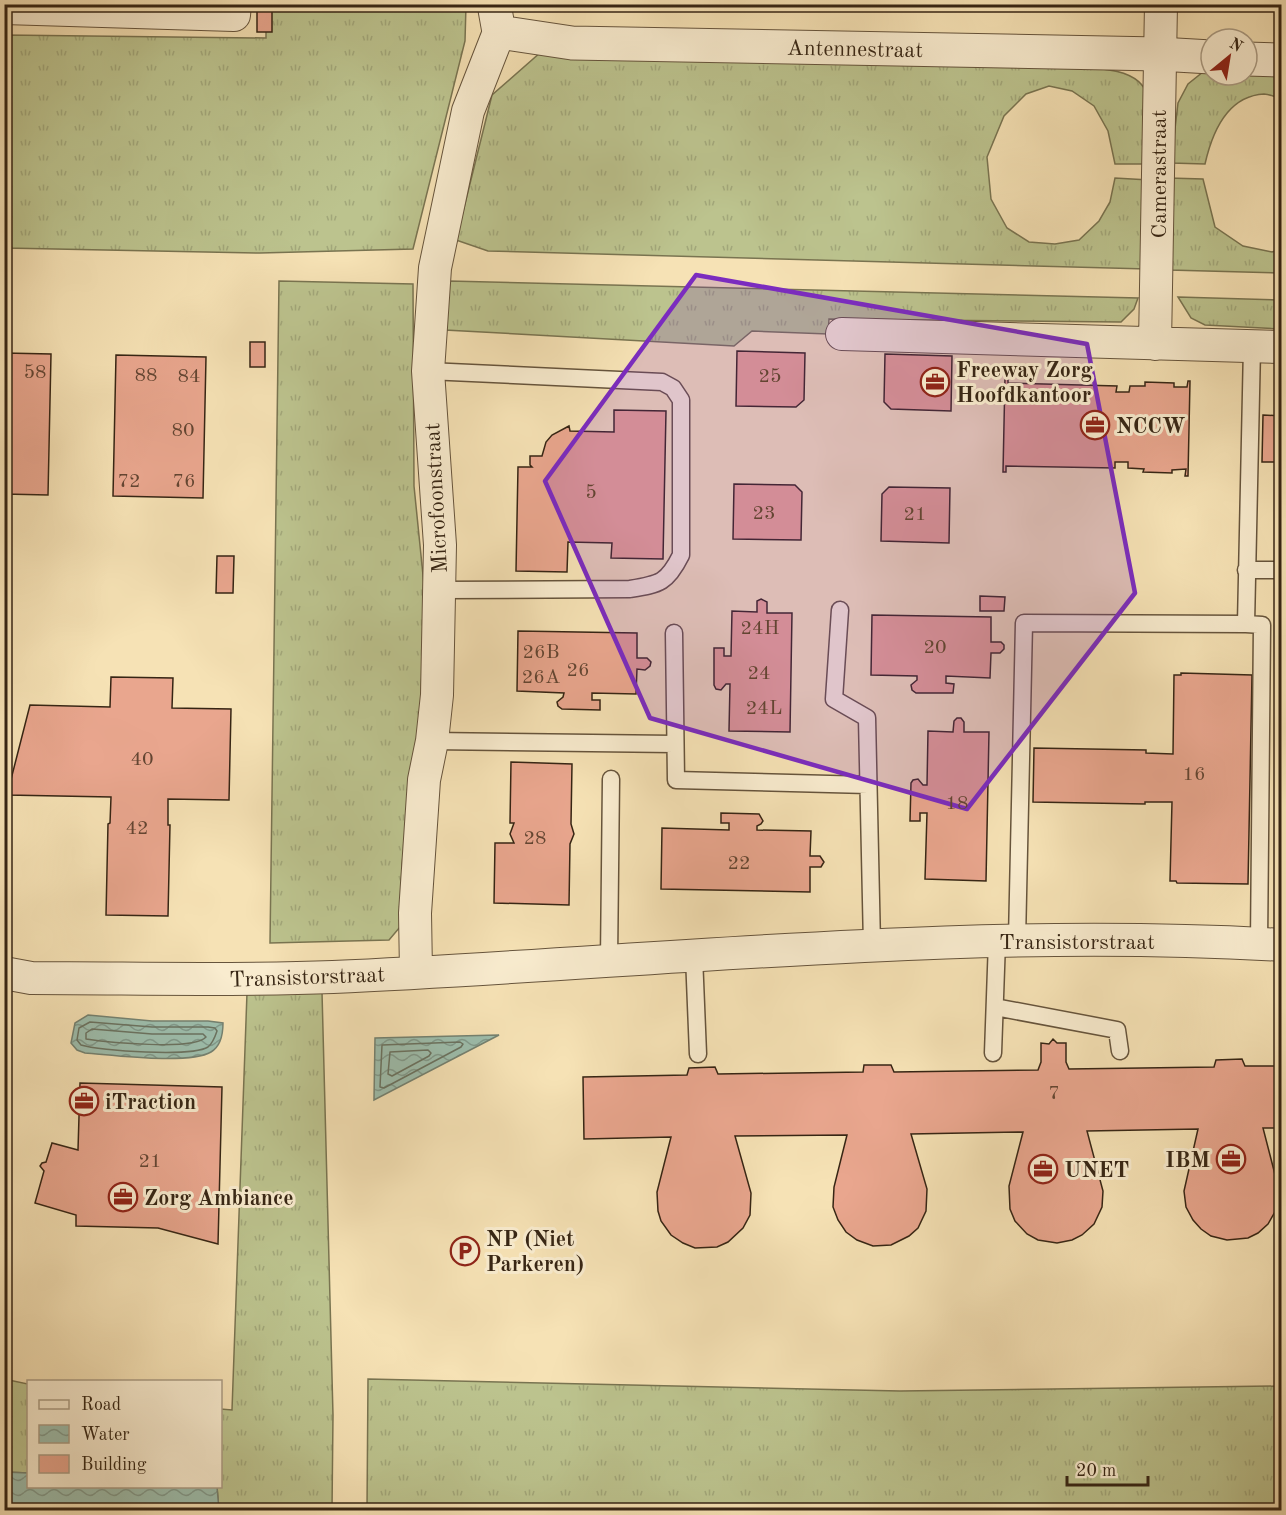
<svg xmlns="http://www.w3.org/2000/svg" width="1286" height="1515" viewBox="0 0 1286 1515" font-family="'Old Standard TT',serif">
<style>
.grass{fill:url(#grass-tufts);stroke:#797451;stroke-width:1.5}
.water{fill:url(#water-waves);stroke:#748170;stroke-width:1.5}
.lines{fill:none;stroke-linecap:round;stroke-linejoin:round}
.shore{stroke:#6a7260;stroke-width:1.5}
.building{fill:#e9a68e;stroke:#362514;stroke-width:1.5}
.service-casing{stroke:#66543c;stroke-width:19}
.minor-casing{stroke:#66543c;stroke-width:34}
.tertiary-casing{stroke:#66543c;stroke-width:35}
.service{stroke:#f9eccf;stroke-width:16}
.minor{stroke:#f9eccf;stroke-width:32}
.tertiary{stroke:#f9eccf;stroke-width:33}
.marked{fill:#7b2cbf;fill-opacity:0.2;stroke:#7b2cbf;stroke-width:4.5;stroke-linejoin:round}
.labels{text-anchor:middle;stroke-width:6;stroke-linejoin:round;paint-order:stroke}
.number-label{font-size:20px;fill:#634532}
.street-label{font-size:22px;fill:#362514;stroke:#f9eccf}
.poi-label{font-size:22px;font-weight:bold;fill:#362514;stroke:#f9eccf;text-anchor:start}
</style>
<defs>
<pattern id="grass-tufts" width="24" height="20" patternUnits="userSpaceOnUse" patternTransform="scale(1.5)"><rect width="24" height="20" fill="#bcc38e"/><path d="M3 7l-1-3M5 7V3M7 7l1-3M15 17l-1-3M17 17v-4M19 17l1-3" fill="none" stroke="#a2a77a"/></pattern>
<pattern id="water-waves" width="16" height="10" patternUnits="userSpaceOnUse" patternTransform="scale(1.5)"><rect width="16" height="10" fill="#9dbead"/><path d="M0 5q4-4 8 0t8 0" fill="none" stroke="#819a8c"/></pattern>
</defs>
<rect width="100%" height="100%" fill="#f6e2b5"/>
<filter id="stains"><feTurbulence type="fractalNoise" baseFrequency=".00333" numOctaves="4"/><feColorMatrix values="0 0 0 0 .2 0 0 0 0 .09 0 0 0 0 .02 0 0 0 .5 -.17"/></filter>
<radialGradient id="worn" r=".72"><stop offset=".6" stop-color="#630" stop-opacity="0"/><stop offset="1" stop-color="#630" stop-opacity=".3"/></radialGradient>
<path class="grass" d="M266 5H466L465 41 413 249 260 253 5 248V35L266 38Z
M541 52 1054 68C1081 69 1141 62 1148 98 1151 115 1147 146 1147 164H1115L1108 131 1094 106 1072 91 1049 86 1026 94 1004 116 987 157 991 199 1007 228 1029 242 1055 244 1079 240 1099 221 1110 202 1115 178 1149 180 1147 269 488 251 456 240 492 95Z
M1203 72H1211V75L1281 73V99C1276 97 1269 94 1264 94 1227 96 1212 133 1205 164L1171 163 1178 103 1188 84Z
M1168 178 1203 179 1215 227 1243 246 1272 252 1281 249V273L1169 270Z
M279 281 413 284 414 486 425 595 420 721 402 864 400 927 389 940 270 943Z
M449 281 1138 298 1134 309 1121 322 829 319 828 334 752 331 734 346 445 330Z
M1178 297 1281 300V329L1205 325 1191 318Z
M322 992 333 1415 332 1510H219L217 1487 220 1486 221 1409 232 1410 247 993Z
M4 1379 28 1384V1473L5 1472Z
M368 1379 900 1391 1281 1386V1510H367Z"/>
<path class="water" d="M88 1015 152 1021H208L223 1023C223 1033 221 1046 211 1052 189 1065 113 1055 85 1053L77 1050 71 1043 75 1023Z
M499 1035 374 1100 375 1038Z
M5 1472 28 1473V1486L217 1487 219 1510H5Z"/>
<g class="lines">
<path class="shore" d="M90 1022 152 1027H208L215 1028 217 1031C215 1037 213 1043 208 1047 192 1057 100 1051 81 1045L77 1040 79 1028Z
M92 1029 152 1034H203L206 1037C194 1051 106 1042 86 1039V1033Z
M460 1042 463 1044 461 1047 384 1088 380 1087 382 1045Z
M428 1050 431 1053 429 1056 392 1076 388 1074 390 1052Z"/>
</g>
<path class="building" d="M257 7H272V32H257Z
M250 342H265V367H250Z
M737 351 805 353 804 400 796 407 736 406Z
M4 353 51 354 48 495 4 494Z
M885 354 952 356 951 411 891 409 884 402Z
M116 355 206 357 203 498 113 496Z
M1005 377H1008V383L1117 386 1116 392H1129L1130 386H1145V382L1174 383V387H1187L1188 381H1190L1188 476H1185L1186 469 1172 470V473L1143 472 1144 469 1128 468V462H1115V468L1006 466V472H1003Z
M614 410 666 411 663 559 611 558 612 543 568 542 567 572 516 571 518 467H532L530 465V456H542L546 442 552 435 569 426 570 431 614 432Z
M1263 415 1282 416V462H1262Z
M734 484 795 485 802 492 801 540 733 539Z
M889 487 950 488 949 543 881 541 882 494Z
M217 556H234L233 593H216Z
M980 596 1005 597 1004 611H980Z
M761 599 767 602V613H792L790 732 729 731 730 684H726L721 690 716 689 714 685V648H724V656H731L732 611 757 612V601Z
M872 615 991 617V642H1001L1004 645V649L1000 653H991L990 678 946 676V683L954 684 953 693H916L912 690 911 685 917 680V676L871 675Z
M518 631 637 633V658H647L651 662 650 666 645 670 637 669 636 694 592 693V700H600V710L562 709 558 706 557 702 563 697 564 693 517 691Z
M1181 673 1252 675 1248 884 1177 883 1176 881H1170L1172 802H1145V804L1033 802 1034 748 1146 750V753L1173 754 1174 675H1181Z
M111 677 173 678 172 708 231 709 229 800 168 799V825H170L168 916 106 915 108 824 110 823 111 797 7 795 30 705 110 707Z
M957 718H961L964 722V732H989L986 881 925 879 927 813H920V821H910L911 783 913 780 918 779 923 785H927L928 731 953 732 954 721Z
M511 762 572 764 571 824 574 834 570 844 569 905 494 903 495 843H514L510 834 514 823H510Z
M721 813 759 814 763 821 761 824 757 826V830L811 831 810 856H820L824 862 821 867H810V892L661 889 662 828 729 830V823H721Z
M1053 1039 1057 1043H1066V1062L1069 1069 1214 1067 1216 1060 1242 1059 1245 1066H1282V1128H1263L1279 1190 1276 1210 1268 1224 1258 1233 1248 1238 1227 1240 1211 1236 1201 1229 1193 1220 1186 1207 1184 1191 1198 1129 1087 1131 1103 1191 1102 1207 1094 1224 1082 1235 1072 1240 1057 1243 1038 1240 1027 1234 1015 1221 1010 1209 1009 1186 1023 1132 911 1134 927 1189 926 1211 918 1228 909 1236 891 1245 873 1246 857 1240 846 1232 838 1220 833 1207 834 1187 847 1135 735 1136 751 1193 750 1215 743 1228 728 1242 717 1247 695 1248 683 1243 671 1235 661 1221 658 1211 657 1192 671 1137 584 1139 583 1077 687 1075 689 1068 715 1067 718 1074 863 1072 864 1065H891L894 1072 1038 1070 1041 1062V1043L1049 1044Z
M80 1083 222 1087 218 1244 158 1228 76 1226V1215L35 1203 44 1171 40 1166 42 1163 46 1162 52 1143 78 1150Z"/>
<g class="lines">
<g class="service-casing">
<path id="service" d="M428 371 662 382 673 388 681 400V555C667 583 660 584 630 589L439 590
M1246 570H1282
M840 610 834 699 867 718 872 945
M1246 624 1252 347
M674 633 676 780 868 785
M432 741 674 744
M1017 940 1024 623 1246 624 1262 625 1259 944
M694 956 698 1054
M609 960 611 779
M995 1007 1117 1030 1120 1051
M993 1053 997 941"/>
</g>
<g class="minor-casing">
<path id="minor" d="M4 8 234 15 235 4
M842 334 1282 347
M1155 344 1161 4
M416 972 415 913 424 780 432 741 437 695 440 545 428 371 435 268 468 111 499 32
M4 973 31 978C132 978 233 981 333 977 649 963 965 926 1282 945"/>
</g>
<g class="tertiary-casing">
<path id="tertiary" d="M494 4 499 32 572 43 1159 54 1211 57
M1247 59 1282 60"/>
</g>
<use href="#service" class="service"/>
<use href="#minor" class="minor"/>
<use href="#tertiary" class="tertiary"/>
</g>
<path class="marked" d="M696 275 1087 344 1135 593 967 809 650 718 545 481Z"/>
<defs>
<g id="office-ring" transform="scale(1.5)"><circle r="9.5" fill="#f9eccf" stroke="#8f2418" stroke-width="1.5"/><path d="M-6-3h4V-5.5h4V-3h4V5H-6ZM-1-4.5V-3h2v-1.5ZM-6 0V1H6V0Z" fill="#8f2418"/></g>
<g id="parking-ring" transform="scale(1.5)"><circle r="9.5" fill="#f9eccf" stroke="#8f2418" stroke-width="1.5"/><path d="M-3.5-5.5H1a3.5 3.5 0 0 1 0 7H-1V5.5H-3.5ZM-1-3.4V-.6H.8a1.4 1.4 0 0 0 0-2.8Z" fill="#8f2418"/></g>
</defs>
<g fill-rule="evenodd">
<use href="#office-ring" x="935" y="382"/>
<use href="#office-ring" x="1095" y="425"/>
<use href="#office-ring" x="84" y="1101"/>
<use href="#office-ring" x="1231" y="1159"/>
<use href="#office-ring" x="1043" y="1169"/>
<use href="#office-ring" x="123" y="1197"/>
<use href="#parking-ring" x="465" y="1251"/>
</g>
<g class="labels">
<g class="number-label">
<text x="35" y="378">58</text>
<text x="146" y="381">88</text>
<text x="189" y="382">84</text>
<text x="770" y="382">25</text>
<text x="183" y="436">80</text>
<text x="129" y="487">72</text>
<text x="184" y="487">76</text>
<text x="591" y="498">5</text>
<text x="764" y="519">23</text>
<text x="915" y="520">21</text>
<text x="760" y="634">24H</text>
<text x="935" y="653">20</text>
<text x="541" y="658">26B</text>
<text x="578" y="676">26</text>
<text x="759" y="679">24</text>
<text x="541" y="683">26A</text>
<text x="764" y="714">24L</text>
<text x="142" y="765">40</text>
<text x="1194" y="780">16</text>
<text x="957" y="809">18</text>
<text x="137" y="834">42</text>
<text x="535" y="844">28</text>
<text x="739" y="869">22</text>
<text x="1054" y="1099">7</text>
<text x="150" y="1167">21</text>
</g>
<g class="street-label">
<text transform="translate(855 48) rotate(1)" y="8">Antennestraat</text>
<text transform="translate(1158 174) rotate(-90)" y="8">Camerastraat</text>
<text transform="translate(435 498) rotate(-93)" y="8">Microfoonstraat</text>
<text x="1077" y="949">Transistorstraat</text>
<text transform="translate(307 976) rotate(-2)" y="8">Transistorstraat</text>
</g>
<g class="poi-label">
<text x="956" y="377">Freeway Zorg<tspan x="956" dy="25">Hoofdkantoor</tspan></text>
<text x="1116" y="433">NCCW</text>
<text x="105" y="1109">iTraction</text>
<text x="1210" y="1167" text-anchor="end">IBM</text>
<text x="1064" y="1177">UNET</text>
<text x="144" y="1205">Zorg Ambiance</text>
<text x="486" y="1246">NP (Niet<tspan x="486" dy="25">Parkeren)</tspan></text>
</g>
</g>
<rect width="1286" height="1515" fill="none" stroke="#f6e2b5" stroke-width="24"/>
<rect x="6" y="6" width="1274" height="1503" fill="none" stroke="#362514" stroke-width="3"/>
<rect x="12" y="12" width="1262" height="1491" fill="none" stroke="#362514" stroke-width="1.5"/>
<rect x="27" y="1380" width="195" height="108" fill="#f9eccf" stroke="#ab9c84" stroke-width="1.5"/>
<rect x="39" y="1400" width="30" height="9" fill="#f9eccf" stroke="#ab9c84" stroke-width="1.5"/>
<text x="81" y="1410" font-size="18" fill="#362514">Road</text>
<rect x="39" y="1425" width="30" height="18" fill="url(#water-waves)" stroke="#ab9c84" stroke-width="1.5"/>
<text x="81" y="1440" font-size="18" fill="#362514">Water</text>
<rect x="39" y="1455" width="30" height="18" fill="#e9a68e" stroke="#ab9c84" stroke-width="1.5"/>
<text x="81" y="1470" font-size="18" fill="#362514">Building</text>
<g transform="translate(1229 57) rotate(30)"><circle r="28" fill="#f9eccf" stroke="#ab9c84" stroke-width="1.5"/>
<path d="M0-4.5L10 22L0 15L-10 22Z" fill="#8f2418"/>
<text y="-9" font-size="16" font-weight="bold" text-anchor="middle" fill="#362514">N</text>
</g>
<path d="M1067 1476v9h81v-9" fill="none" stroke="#362514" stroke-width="3"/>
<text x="1076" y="1476" font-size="18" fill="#362514" stroke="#f9eccf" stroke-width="4.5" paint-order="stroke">20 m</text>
<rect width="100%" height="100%" filter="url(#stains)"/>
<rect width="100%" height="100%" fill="url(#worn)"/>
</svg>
